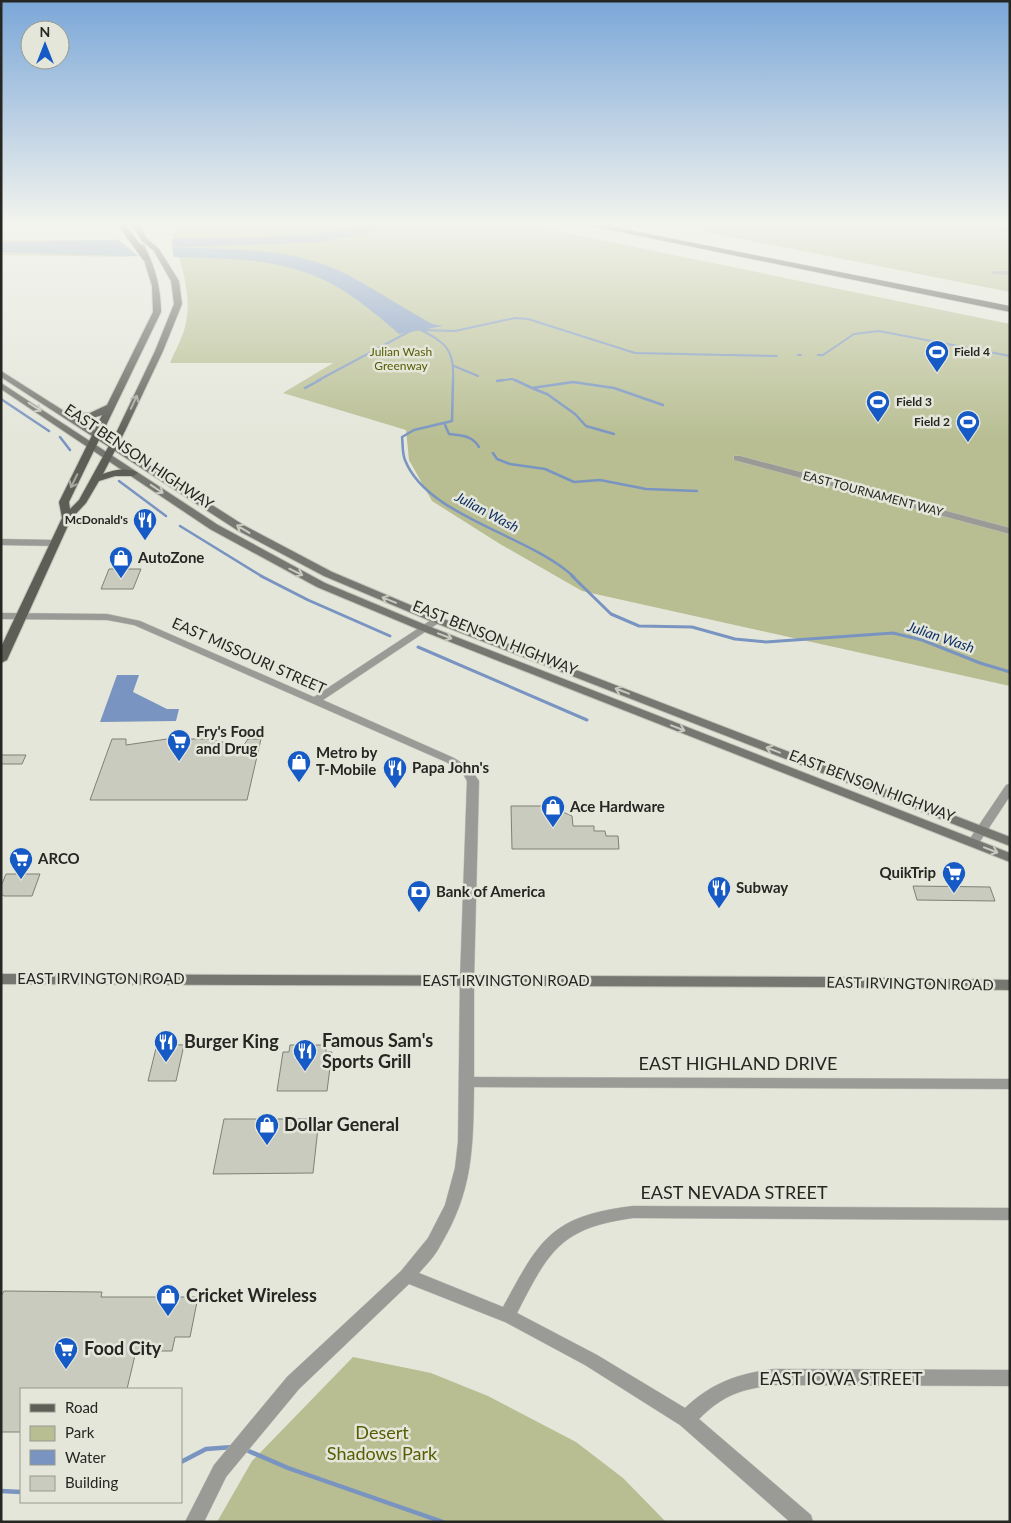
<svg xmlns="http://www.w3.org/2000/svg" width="1011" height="1523" viewBox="0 0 1011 1523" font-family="Lato,sans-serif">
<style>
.green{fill:#b8be92}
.water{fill:#7994c1}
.pier{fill:#e4e6da}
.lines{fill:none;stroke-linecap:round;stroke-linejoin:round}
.stream-far3{stroke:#7994c1;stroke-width:2}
.stream-far2{stroke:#7994c1;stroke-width:2.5}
.stream-far1{stroke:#7994c1;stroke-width:3}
.stream{stroke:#7994c1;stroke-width:4.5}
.building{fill:#c9cbbf;stroke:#7f8176}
.minor-casing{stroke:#c2c3b9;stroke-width:1}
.secondary-casing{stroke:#c2c3b9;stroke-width:2}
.primary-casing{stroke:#c2c3b9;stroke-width:2}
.motorway-casing{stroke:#c2c3b9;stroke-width:1}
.minor{fill:#9a9b96;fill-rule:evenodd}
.secondary{fill:#767770;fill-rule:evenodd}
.primary{fill:#5d5e56;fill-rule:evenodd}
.motorway{fill:#48493f;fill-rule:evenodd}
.oneway{stroke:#a7a99f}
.oneway2{stroke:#c8cac0}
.labels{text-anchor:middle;stroke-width:5;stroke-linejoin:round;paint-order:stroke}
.far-park-label{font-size:12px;fill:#575d00;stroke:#e4e6da}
.far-poi-label{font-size:12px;font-weight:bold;fill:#262622;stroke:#e4e6da;text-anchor:start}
.far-street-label{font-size:12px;fill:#262622;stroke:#e4e6da}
.far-water-label{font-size:14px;font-style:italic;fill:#0f3067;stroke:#e4e6da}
.street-label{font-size:15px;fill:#262622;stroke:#e4e6da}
.poi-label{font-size:15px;font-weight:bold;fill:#262622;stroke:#e4e6da;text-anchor:start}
.near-poi-label{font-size:18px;font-weight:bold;fill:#262622;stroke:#e4e6da;text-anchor:start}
.near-street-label{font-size:18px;fill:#262622;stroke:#e4e6da}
.near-park-label{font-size:18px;fill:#575d00;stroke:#e4e6da}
</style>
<rect width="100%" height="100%" fill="#e4e6da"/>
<path class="green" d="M178 225H527L1010 324V686L582 591 500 544 432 501 409 460 406 430 283 393 333 363H170C175 351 182 339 185 327 193 296 181 265 173 235Z
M671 225H1010V292Z
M1 240H114L130 257 1 255Z
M353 1357 431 1373 488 1396 576 1442 623 1478 666 1522H217L252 1461Z"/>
<path class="water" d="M364 225H397L369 233 319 242 164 248C223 249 292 246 346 274 375 289 403 308 432 324L443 326 399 334C374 312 345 288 315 276 266 256 212 258 161 257 108 255 54 254 1 252V242L263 237 315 234Z
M117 675H139L133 692 167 709H179L176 721 100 722Z"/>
<path class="pier" d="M171 237 174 259 140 258 119 240Z"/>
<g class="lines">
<path class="stream-far3" d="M419 329C446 343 455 349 453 381
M423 330 455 331 515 318 528 319 635 353 777 356
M798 355H801
M818 355H823L854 334 879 331 1010 356
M454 366 478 376
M317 381 414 329
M497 381 512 379 517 381"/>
<path class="stream-far2" d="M453 380 452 421 414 430 402 437C403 444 402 453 405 460 427 517 530 535 574 577
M515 380 532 388 573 382 614 388 663 405
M497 381 503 380
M305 388 320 380
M534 389 547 394 575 414 586 426 614 434
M1 399 49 431
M445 425 449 434C462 436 472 435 479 447
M60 437 70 450
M493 453 497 459 510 464 545 469 574 482 600 480 646 489 697 491
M119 481 166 516
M180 526 263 577"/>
<path class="stream-far1" d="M261 576 308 600 390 636
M572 576 611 614 639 626 692 627 735 639 766 642 893 633 922 640 980 663 1010 672
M418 647 587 720"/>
<path class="stream" d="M244 1449 288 1468 443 1522
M181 1462 206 1449 233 1447
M1 1491 21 1492"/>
</g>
<path class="building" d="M109 569H141L133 589H101Z
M112 739H126V745L167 739H207L243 746 248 739H261L247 800H90Z
M1 755H26L22 764H1Z
M511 806H549L572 816 573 826H594V831H605L606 836H618L619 849H512Z
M6 874H40L32 896H4L1 894V886Z
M913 886 990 887 995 901 917 900Z
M157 1044 184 1045 176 1081H148Z
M290 1045H326V1052H332L327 1091H277L283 1052H289Z
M224 1119H319L313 1173 213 1174Z
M4 1291 102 1292 101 1297H198L190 1337H175L172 1351H136L127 1389H21V1432H1V1296Z"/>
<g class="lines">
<g class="minor-casing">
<path id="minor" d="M980 225H992L1010 230V234Z
M994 271H1010V275L992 274V272Z
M734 456H740L1010 528V534L734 460Z
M1 539 55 540 60 543 55 546 1 545Z
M1 613 107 614 140 621 314 697 434 618H440L442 620 440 622 323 700 454 758 470 768 479 781 474 980V1077L1010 1079V1089L474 1087C473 1150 473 1191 440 1246 435 1256 426 1265 419 1273L503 1307C540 1239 551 1216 633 1206L1010 1208V1220L633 1218C560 1228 549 1251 517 1313L597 1355 685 1408C711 1383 739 1373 775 1369L1010 1370V1386L775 1385C741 1389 723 1395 699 1419L811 1515 813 1522H790L680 1425 585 1365 505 1322 409 1284 299 1389 226 1477 204 1522H185L214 1465 287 1377 401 1271 428 1238 445 1205 455 1168 458 1142 460 980 467 781 462 772 446 762 134 625 107 620 1 619Z
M1010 784V796L977 846H969L967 843 969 840 1006 785Z"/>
</g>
<g class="secondary-casing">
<path id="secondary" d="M1 371 245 526 332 572 441 618 1010 837V846L433 622 324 576 237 530 1 377Z
M1 383 218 525 325 583 428 626 1010 853V862L420 630 317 587 210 529 1 389Z
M1 974 829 977 1010 980V990L829 987 1 984Z"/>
</g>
<g class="primary-casing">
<path id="primary" d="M133 225H140L146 238 159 249 179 281 182 304 163 351 125 431 103 474C113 470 129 467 138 473L133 476H115L99 481 86 503 71 519 7 660 1 663V647L62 518 59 502 102 415C91 419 72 423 63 416L67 413H90L107 405 153 312 152 286 139 244 144 245C155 266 161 288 161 312L69 502 70 509 79 500 117 431 155 351 174 304 171 281 154 251 141 240Z"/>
</g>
<g class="motorway-casing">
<path id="motorway" d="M118 225H126L150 258 149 260H143Z
M586 225H604L1010 306V312Z"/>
</g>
<use href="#minor" class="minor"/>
<use href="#secondary" class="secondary"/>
<use href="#primary" class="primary"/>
<use href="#motorway" class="motorway"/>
</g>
<defs><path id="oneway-shaft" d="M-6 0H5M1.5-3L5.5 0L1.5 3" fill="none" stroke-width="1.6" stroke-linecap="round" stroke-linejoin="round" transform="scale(1.25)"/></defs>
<g class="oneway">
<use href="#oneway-shaft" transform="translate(134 402) rotate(-65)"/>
<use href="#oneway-shaft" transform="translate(74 481) rotate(116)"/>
</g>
<g class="oneway2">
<use href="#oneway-shaft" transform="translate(35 407) rotate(33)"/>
<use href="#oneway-shaft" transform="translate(157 489) rotate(34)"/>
<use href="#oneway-shaft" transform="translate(243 529) rotate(-149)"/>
<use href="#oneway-shaft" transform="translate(296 572) rotate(26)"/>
<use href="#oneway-shaft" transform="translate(389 600) rotate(-158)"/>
<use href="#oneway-shaft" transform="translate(445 636) rotate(21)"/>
<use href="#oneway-shaft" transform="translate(622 691) rotate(-159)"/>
<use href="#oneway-shaft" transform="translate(678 728) rotate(21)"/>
<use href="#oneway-shaft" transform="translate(773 750) rotate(-159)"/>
<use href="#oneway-shaft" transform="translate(991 850) rotate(21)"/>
</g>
<linearGradient id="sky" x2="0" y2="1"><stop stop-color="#7ba7d8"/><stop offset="0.51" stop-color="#f3f4ee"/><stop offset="1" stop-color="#f3f4ee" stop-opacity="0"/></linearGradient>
<rect width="1011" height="439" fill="url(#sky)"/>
<defs>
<g id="stadium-pin" transform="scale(1.25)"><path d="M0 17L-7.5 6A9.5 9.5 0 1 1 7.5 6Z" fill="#165ac5" stroke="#e4e6da"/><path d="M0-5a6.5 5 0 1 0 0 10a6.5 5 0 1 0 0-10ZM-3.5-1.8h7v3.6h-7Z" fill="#fff"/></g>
<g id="restaurant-pin" transform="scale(1.25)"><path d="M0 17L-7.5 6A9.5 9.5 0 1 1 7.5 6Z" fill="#165ac5" stroke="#e4e6da"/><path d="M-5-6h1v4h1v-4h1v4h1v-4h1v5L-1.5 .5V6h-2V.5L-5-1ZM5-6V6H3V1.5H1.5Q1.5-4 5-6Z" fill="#fff"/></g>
<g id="shop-pin" transform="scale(1.25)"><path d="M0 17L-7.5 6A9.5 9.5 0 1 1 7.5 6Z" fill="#165ac5" stroke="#e4e6da"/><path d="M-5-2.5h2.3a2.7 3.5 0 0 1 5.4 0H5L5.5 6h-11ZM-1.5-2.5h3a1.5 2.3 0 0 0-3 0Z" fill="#fff"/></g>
<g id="supermarket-pin" transform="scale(1.25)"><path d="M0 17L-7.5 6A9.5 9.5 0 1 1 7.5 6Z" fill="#165ac5" stroke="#e4e6da"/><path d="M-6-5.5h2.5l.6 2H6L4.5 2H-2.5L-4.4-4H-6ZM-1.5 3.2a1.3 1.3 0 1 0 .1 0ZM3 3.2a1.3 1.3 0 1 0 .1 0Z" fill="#fff"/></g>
<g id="bank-pin" transform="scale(1.25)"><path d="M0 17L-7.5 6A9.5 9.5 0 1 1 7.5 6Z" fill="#165ac5" stroke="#e4e6da"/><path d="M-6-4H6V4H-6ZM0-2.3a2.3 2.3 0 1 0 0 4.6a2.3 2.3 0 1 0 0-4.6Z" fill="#fff"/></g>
</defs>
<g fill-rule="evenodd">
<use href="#stadium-pin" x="937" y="352"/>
<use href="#stadium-pin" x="878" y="402"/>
<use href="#stadium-pin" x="968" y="422"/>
<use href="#restaurant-pin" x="145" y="520"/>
<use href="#shop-pin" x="121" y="558"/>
<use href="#supermarket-pin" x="179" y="741"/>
<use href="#shop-pin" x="299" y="762"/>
<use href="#restaurant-pin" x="395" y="768"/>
<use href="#shop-pin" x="553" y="807"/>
<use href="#supermarket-pin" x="21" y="859"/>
<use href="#supermarket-pin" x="954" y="873"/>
<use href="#restaurant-pin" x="719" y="888"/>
<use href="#bank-pin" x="419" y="892"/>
<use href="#restaurant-pin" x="166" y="1042"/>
<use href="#restaurant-pin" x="305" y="1051"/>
<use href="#shop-pin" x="267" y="1125"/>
<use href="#shop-pin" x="168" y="1296"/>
<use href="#supermarket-pin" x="66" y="1349"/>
</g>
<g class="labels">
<g class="far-park-label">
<text x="401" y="356">Julian Wash<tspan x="401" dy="14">Greenway</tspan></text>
</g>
<g class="far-poi-label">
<text x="954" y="356">Field 4</text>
<text x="896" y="406">Field 3</text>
<text x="950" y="426" text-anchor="end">Field 2</text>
<text x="128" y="524" text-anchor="end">McDonald's</text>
</g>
<g class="far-street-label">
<text transform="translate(873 494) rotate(15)" y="4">EAST TOURNAMENT WAY</text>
</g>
<g class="far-water-label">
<text transform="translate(487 512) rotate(28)" y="5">Julian Wash</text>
<text transform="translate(941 637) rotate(19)" y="5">Julian Wash</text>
</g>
<g class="street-label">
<text transform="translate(139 457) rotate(34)" y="5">EAST BENSON HIGHWAY</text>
<text transform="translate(495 638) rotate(22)" y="5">EAST BENSON HIGHWAY</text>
<text transform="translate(249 656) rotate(24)" y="5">EAST MISSOURI STREET</text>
<text transform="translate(872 786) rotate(21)" y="5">EAST BENSON HIGHWAY</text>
<text x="101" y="984">EAST IRVINGTON ROAD</text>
<text x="506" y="986">EAST IRVINGTON ROAD</text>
<text transform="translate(910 984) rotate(1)" y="5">EAST IRVINGTON ROAD</text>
</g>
<g class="poi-label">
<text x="138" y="563">AutoZone</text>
<text x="196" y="737">Fry's Food<tspan x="196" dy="17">and Drug</tspan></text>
<text x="316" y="758">Metro by<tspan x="316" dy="17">T-Mobile</tspan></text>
<text x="412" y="773">Papa John's</text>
<text x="570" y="812">Ace Hardware</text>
<text x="38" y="864">ARCO</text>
<text x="936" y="878" text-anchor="end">QuikTrip</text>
<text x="736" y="893">Subway</text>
<text x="436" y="897">Bank of America</text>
</g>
<g class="near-poi-label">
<text x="322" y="1047">Famous Sam's<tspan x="322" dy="21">Sports Grill</tspan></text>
<text x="184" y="1048">Burger King</text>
<text x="284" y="1131">Dollar General</text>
<text x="186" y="1302">Cricket Wireless</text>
<text x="84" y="1355">Food City</text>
</g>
<g class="near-street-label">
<text x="738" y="1070">EAST HIGHLAND DRIVE</text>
<text x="734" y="1199">EAST NEVADA STREET</text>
<text x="841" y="1385">EAST IOWA STREET</text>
</g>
<g class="near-park-label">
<text x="382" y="1439">Desert<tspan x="382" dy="21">Shadows Park</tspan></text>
</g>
</g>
<rect width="1011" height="1523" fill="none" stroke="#262622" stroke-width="5"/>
<rect x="20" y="1388" width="162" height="115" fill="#e4e6da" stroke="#989990"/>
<rect x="30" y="1404" width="25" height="8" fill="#5d5e56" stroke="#989990"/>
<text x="65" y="1413" font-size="15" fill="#262622">Road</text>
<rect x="30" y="1426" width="25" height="15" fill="#b8be92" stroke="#989990"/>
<text x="65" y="1438" font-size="15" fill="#262622">Park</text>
<rect x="30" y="1450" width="25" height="15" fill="#7994c1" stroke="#989990"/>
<text x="65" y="1463" font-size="15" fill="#262622">Water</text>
<rect x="30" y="1476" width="25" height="15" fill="#c9cbbf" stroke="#989990"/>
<text x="65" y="1488" font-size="15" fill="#262622">Building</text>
<g transform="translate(45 45)"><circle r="24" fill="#e4e6da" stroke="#989990"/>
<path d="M0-4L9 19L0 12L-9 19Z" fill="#165ac5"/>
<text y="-8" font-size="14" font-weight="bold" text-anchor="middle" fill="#262622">N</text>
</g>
</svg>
